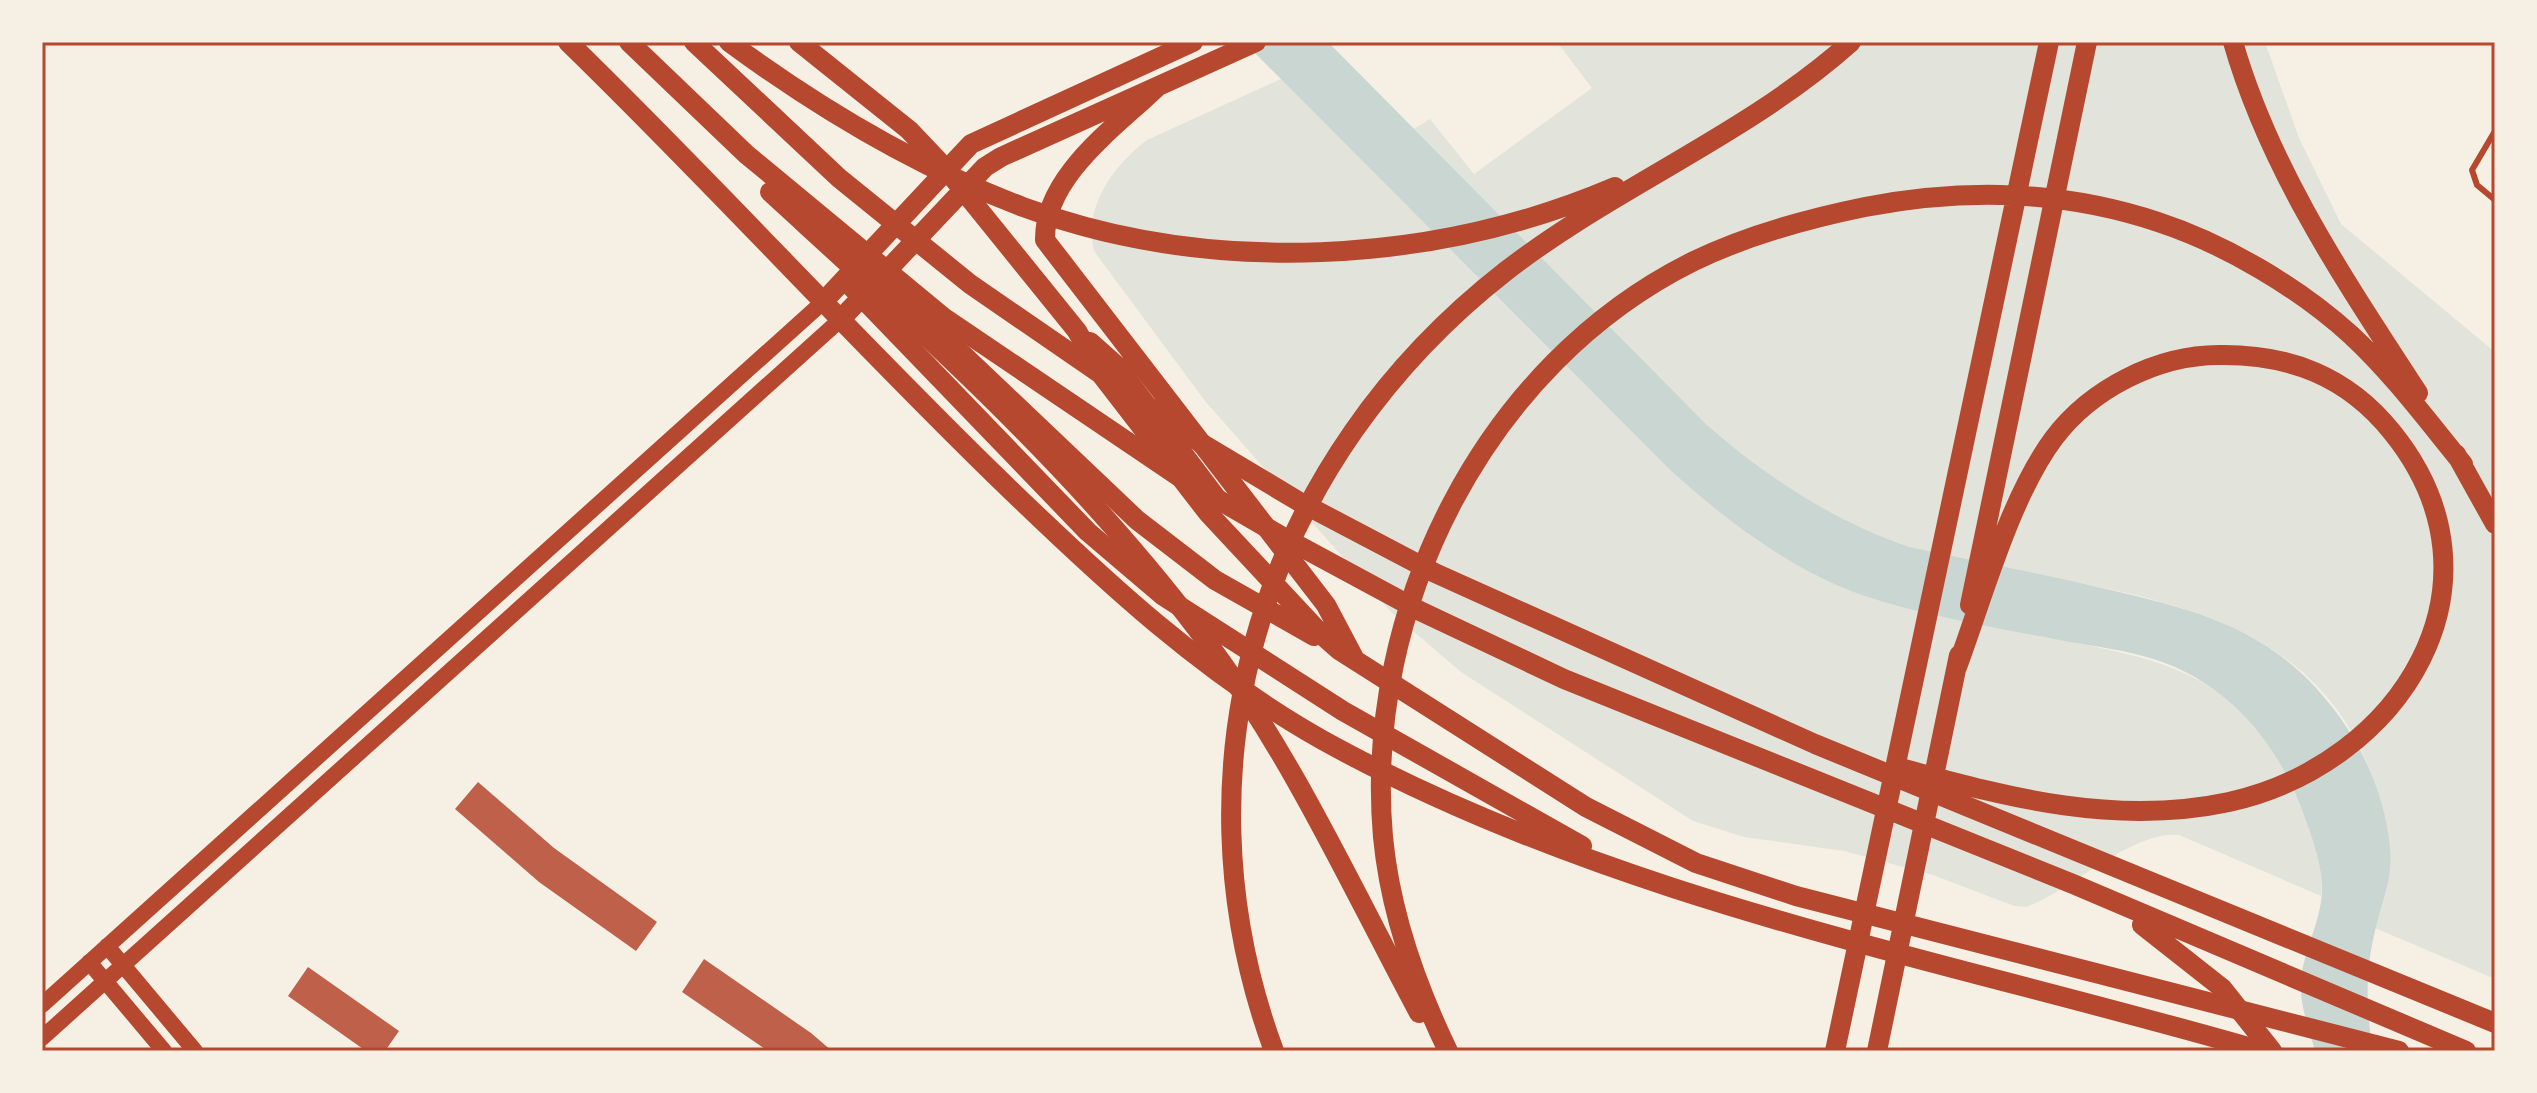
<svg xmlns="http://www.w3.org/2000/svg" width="2537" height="1093" viewBox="0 0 2537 1093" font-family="'IBM Plex Sans',sans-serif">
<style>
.green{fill:#e2e4dc}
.water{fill:#c9d6d2}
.building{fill:#bf614a}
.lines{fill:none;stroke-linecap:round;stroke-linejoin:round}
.service{stroke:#b5482f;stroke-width:6}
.secondary{stroke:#b5482f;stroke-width:16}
.primary{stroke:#b5482f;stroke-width:20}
.trunk{stroke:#b5482f;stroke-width:20}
.neatline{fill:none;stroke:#b5482f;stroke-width:3}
</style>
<rect width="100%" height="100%" fill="#f6efe4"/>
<path class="green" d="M1557 42H2265L2299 138 2341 224 2495 352V979L2375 928C2397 871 2393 833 2372 776 2301 579 2072 596 1908 547 1833 525 1764 476 1707 425L1414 129 1430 119 1474 174 1592 88Z
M1281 79 1668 468C1725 520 1792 572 1866 596 1926 615 1988 626 2050 638 2167 660 2246 675 2296 796 2309 826 2325 863 2321 896L2179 835C2132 830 2071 891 2026 907L2014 906 1933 875 1844 851 1744 837 1693 821 1461 672 1392 613 1205 401 1094 251C1083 207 1113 166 1147 140Z"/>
<path class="water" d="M1244 42H1328L1707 425C1767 478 1834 521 1909 547 1970 560 2032 572 2093 586 2197 610 2276 627 2341 719 2368 757 2386 803 2390 848 2393 879 2382 902 2375 931 2365 971 2366 1010 2373 1051H2315C2309 1028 2299 1004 2301 980 2304 948 2323 918 2322 886 2321 860 2311 834 2302 810 2275 737 2221 676 2143 656 2114 648 2084 645 2054 639 1991 627 1926 616 1865 596 1791 571 1725 520 1668 468Z"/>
<path class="building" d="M478 782 554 848 657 922 636 951 539 882 455 809Z
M704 959 811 1033 832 1051H768L682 992Z
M308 967 399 1031 385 1051H366L288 996Z"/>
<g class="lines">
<path class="service" d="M2495 131 2472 170 2477 185 2495 200"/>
<path class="secondary" d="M107 946 195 1051
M89 962 164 1051
M42 1005 823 302
M42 1038 840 320"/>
<path class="primary" d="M568 42C714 184 850 334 996 476 1100 577 1208 679 1337 748 1627 904 1949 960 2262 1051
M799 42 909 130 946 169 1077 331 1103 377 1208 513 1322 635 1339 650 1586 807 1696 863 1796 896 2399 1051
M1157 87C1116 127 1044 176 1045 240L1326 605 1354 658
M876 272 1137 520 1215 580 1314 636
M845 280 1088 532 1162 595 1343 711 1582 846
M823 302 971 144 1193 42
M840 320 985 167 1001 157 1256 42
M1090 342 1117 366 1218 500"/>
<path class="trunk" d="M629 42 746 154 943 317 1181 478 1281 536 1420 611 1564 679 2073 884 2466 1051
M694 42 839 178 970 284 1201 443 1298 501 1435 573 1815 744 2495 1023
M729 42C820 109 917 167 1023 207 1211 276 1432 265 1615 187
M2233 42C2270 171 2346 282 2418 393
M770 192C927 336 1086 477 1212 649 1295 762 1353 890 1419 1013
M2456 454 2495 524
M1970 605 2087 42
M1904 769C2010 798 2117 826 2229 802 2400 764 2515 584 2392 432 2347 376 2289 354 2219 355 2157 355 2091 389 2054 438 2010 497 1983 597 1957 667
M2142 925 2222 988 2272 1051
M1274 1051C1167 762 1266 458 1506 271 1616 186 1747 135 1851 42
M1448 1051C1416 985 1390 911 1383 837 1363 609 1485 364 1694 261 1748 235 1806 219 1865 207 1965 188 2061 190 2158 222 2225 244 2298 287 2351 335 2393 374 2427 420 2463 464
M1835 1051 2049 42
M1877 1051 1959 655"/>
</g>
<rect width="2537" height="1093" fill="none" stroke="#f6efe4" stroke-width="88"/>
<rect x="44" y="44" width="2449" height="1005" class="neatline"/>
</svg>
